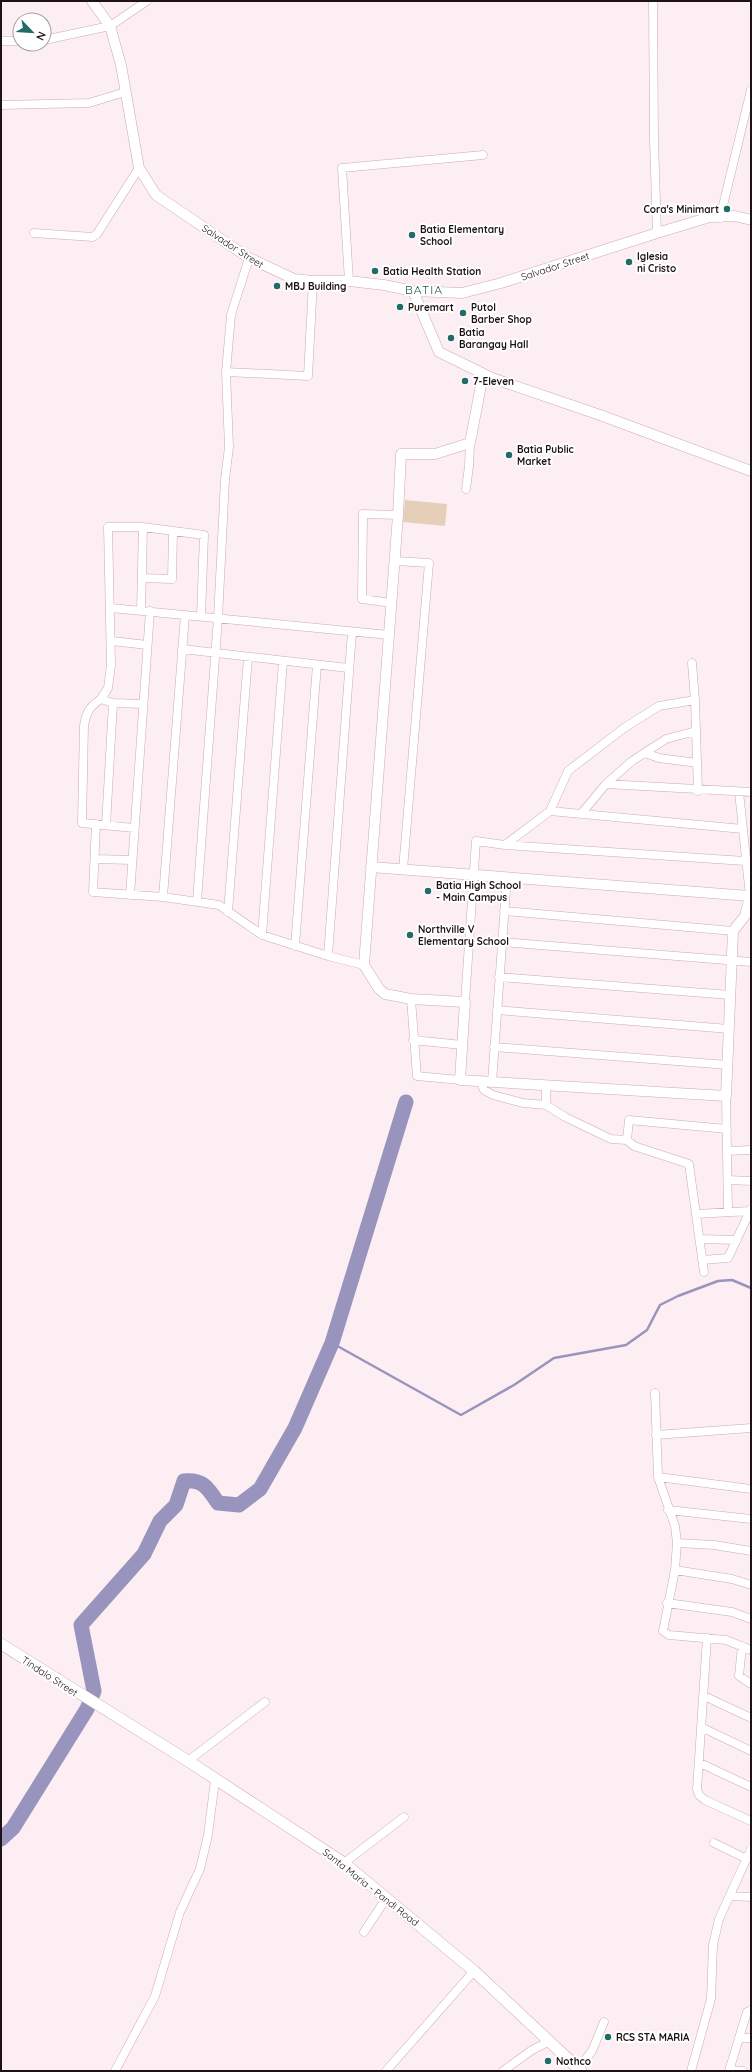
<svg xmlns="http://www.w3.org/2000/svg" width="752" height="2072" viewBox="0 0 752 2072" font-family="Quicksand,sans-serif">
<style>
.green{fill:#e6cfb9}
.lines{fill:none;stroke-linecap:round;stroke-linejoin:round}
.stream{stroke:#9894be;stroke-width:2.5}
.river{stroke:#9894be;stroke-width:15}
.minor-casing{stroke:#cbaab4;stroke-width:9}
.tertiary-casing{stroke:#cbaab4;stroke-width:11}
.secondary-casing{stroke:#cbaab4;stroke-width:12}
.minor{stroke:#fff;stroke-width:8}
.tertiary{stroke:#fff;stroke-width:10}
.secondary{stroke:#fff;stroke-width:11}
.poi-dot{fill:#226c67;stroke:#fff;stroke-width:1.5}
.labels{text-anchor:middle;stroke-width:4;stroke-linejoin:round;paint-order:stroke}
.poi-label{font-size:10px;font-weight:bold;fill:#1d1215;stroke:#fff;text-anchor:start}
.street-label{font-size:10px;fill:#1d1215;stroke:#fff}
.quarter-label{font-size:12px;letter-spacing:1px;fill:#1e5853;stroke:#fff}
</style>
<rect width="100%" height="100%" fill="#fceef2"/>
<path class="green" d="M405 500 447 504 445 526 403 522Z"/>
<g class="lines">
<path class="stream" d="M332 1343 461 1415 514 1385 554 1358 626 1345 647 1330 660 1305 678 1296 718 1281 732 1280 751 1288"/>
<path class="river" d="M1 1839 13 1828 87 1709 94 1691 81 1625 144 1554 160 1521 176 1505 184 1481C203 1479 208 1488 218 1503L239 1505 260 1489 295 1428 332 1343 406 1102"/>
<g class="minor-casing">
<path id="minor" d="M653 1 654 141 657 233
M44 40 110 26 147 1
M1 41H20
M1 105 89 103 125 92
M720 218 751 90
M34 233 93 237 97 234 139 168
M349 281 342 168 483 155
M226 372 308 376 313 281
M466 489 469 466 470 443
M395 561 429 563 403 869
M142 578 172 579 173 531
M392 603 362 599 363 514 398 515
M111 608 389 635
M141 610 143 527
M112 641 147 645
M182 649 348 668
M692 663 695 700 698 791
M101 699 108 688 111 665 108 527H143L204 535 201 616
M645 753 659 758 697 763
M606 784 751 792
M739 792 750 896
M550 811 743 829
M581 814 606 784 632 761 666 739 696 731
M96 824 93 892 163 897 219 905 262 935 328 956 364 965
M106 825 113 703
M134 828 82 823 84 726C86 713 89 707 101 699L113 703 143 704
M505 845 745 861
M95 859 132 860
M130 895 150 611
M163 897 185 615
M197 901 218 618 225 480 229 447 226 372 231 315 249 258
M504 911 733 931
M228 912 248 657
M262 935 283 661
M502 942 751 962
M295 946 317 665
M328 956 352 632
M499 977 730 995
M411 999 417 1076 460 1080
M465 1002 476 841 505 845 550 811 568 771 624 728 659 706 695 700
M497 1010 729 1029
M413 1040 462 1045
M494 1047 728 1065
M480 1081 484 1090 493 1095 523 1103 546 1105 565 1117 611 1139 627 1140 634 1146 689 1164 704 1272
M492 1082 507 877
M546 1085V1105
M726 1096 728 1212
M627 1140 629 1120 727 1129
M727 1151 751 1150
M728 1180 751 1181
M696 1214 750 1211
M700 1239 737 1240
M702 1260 728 1258 751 1209
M655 1393 658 1477 675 1526 677 1543 675 1570 663 1631 669 1635 726 1640 751 1650
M656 1435 751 1428
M658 1477 751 1489
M668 1510 751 1519
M677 1543 714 1545 751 1551
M675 1570 732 1579 751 1585
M667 1603 732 1612 751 1619
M707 1638 697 1789 699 1795 705 1800 751 1821
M742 1646 739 1676 751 1684
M704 1696 751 1718
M703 1728 751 1751
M188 1761 265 1702
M700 1763 751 1787
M714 1843 747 1859
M344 1863 404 1817
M730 1896 751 1897
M364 1932 387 1897
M739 2038H751
M578 2069 592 2051 604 2022
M730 2070 743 2071
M115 2071 155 1996 180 1912 200 1869 208 1835 215 1780
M386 2071 474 1971
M503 2071 532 2050 550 2041
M691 2071 711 1999 713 1945 719 1919 751 1849
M729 2071 747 2012 751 2010"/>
</g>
<g class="tertiary-casing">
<path id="tertiary" d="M92 1 110 26 121 65 139 168 156 195 249 258 294 279 313 281H349L384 285 413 291 462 293 501 283 657 233 710 217 735 216 751 220
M413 291 439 352 492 378 600 415 751 471
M371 867 750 896 745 916 733 931 726 1096 460 1080 465 1002 411 999 385 994 379 989 364 965 398 515 401 454H435L470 443 483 375"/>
</g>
<g class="secondary-casing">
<path id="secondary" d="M1 1644 188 1761 344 1863 474 1971 581 2071"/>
</g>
<use href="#minor" class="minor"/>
<use href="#tertiary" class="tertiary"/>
<use href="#secondary" class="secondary"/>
</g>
<g class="poi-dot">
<circle cx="727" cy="209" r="4"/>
<circle cx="412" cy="235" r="4"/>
<circle cx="629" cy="262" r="4"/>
<circle cx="375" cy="271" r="4"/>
<circle cx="277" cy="286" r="4"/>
<circle cx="400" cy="307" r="4"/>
<circle cx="463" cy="313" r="4"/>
<circle cx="451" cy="338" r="4"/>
<circle cx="465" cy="381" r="4"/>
<circle cx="509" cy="455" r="4"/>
<circle cx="428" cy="891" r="4"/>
<circle cx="410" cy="935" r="4"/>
<circle cx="608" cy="2037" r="4"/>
<circle cx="548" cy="2061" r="4"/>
</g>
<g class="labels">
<g class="poi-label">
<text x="719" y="213" text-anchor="end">Cora's Minimart</text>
<text x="420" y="233">Batia Elementary<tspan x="420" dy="12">School</tspan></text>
<text x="637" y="260">Iglesia<tspan x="637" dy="12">ni Cristo</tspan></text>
<text x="383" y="275">Batia Health Station</text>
<text x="285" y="290">MBJ Building</text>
<text x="408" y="311">Puremart</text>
<text x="471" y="311">Putol<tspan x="471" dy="12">Barber Shop</tspan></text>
<text x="459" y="336">Batia<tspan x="459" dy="12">Barangay Hall</tspan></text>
<text x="473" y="385">7-Eleven</text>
<text x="517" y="453">Batia Public<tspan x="517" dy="12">Market</tspan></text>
<text x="436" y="889">Batia High School<tspan x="436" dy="12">- Main Campus</tspan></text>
<text x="418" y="933">Northville V<tspan x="418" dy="12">Elementary School</tspan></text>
<text x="616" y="2041">RCS STA MARIA</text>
<text x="556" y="2065">Nothco</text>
</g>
<g class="street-label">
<text transform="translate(233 246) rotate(33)" y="4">Salvador Street</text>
<text transform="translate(555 266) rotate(-18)" y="4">Salvador Street</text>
<text transform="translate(50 1676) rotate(33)" y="4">Tindalo Street</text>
<text transform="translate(371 1887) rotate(38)" y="4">Santa Maria - Pandi Road</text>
</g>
<g class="quarter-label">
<text x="424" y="294">BATIA</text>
</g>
</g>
<rect width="752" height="2072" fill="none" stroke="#1d1215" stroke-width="4"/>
<g transform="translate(32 32) rotate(115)"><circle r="19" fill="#ffffff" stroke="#a5a0a1"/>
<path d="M0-3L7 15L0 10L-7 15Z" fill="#226c67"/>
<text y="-6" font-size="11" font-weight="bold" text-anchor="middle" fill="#1d1215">N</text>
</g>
</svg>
